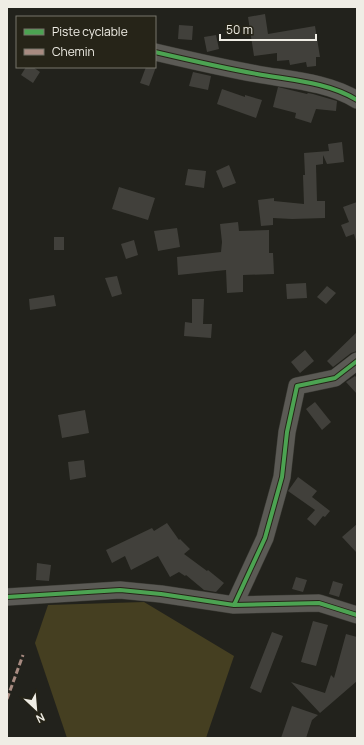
<svg xmlns="http://www.w3.org/2000/svg" width="364" height="745" viewBox="0 0 364 745" font-family="Manrope,sans-serif">
<style>
.green{fill:#453f21}
.building{fill:#41403b}
.lines{fill:none;stroke-linecap:round;stroke-linejoin:round}
.minor-casing{stroke:#3c3c36;stroke-width:18}
.minor{stroke:#5b5a55;stroke-width:17}
.quiet{stroke:#a88b81;stroke-width:3;stroke-dasharray:6 3;stroke-linecap:butt}
.cycleway-casing{stroke:#262418;stroke-width:6}
.cycleway{stroke:#4ca352;stroke-width:4}
</style>
<rect width="100%" height="100%" fill="#22221c"/>
<path class="green" d="M144 602 234 656 206 738H67L35 643 48 605Z"/>
<path class="building" d="M265 14 268 34 315 26 320 57H316V66L307 67 306 62 290 65 289 60 277 61V53L254 56 248 17Z
M179 25 193 26 192 40 178 39Z
M216 35 219 49 207 52 204 37Z
M26 67H33L40 72 33 83 21 75Z
M146 67H156L149 86 140 83Z
M193 72 211 76 208 90 189 86Z
M278 87 307 94 308 93 313 94 337 101 336 111 316 109 311 123 295 118 296 113 273 107Z
M222 89 245 97V95L262 100 256 118 217 104Z
M342 142 344 162 327 164 323 155V164L316 165 317 201H325V218L292 219 273 218V225L261 226 258 200 274 198V201L304 204 303 175H305L304 153 329 151 328 144Z
M229 165 236 183 223 188 216 171Z
M188 169 206 171 204 188 185 185Z
M119 187 155 198 148 220 112 209Z
M357 202V241H356L354 234 346 237 341 225 349 222 343 207Z
M238 222 239 231 269 230V253H273L274 274 243 275V292L227 293 226 270 178 275 177 257 221 252 222 242 220 224Z
M177 228 180 247 158 251 154 231Z
M54 237H64V250H54Z
M134 240 138 255 126 259 121 244Z
M117 276 122 294 112 297 105 278Z
M306 283 307 298 287 299 286 284Z
M327 286 336 293 326 304 317 297Z
M54 295 56 306 30 310 29 299Z
M192 299H204L203 324H212L211 338 184 336 185 322 192 323Z
M357 332V351L351 353 333 367 327 361Z
M305 350 314 361 300 373 291 362Z
M355 376 357 378V394L346 382Z
M315 402 331 422 322 430 306 409Z
M85 410 89 433 62 438 58 415Z
M84 460 86 477 70 480 68 462Z
M298 477 317 491 312 497 330 511 325 517 323 516 315 526 307 519 315 510 288 491Z
M167 523 179 540 180 539 190 549 184 554 207 571 208 570 224 583 216 592 204 590 186 575 185 576 179 572 170 577 158 556 131 570 125 556 112 563 106 550 152 528 154 531Z
M357 524V553L342 537Z
M37 563 51 565 49 581 36 580Z
M296 577 307 580 303 592 292 589Z
M333 581 343 584 339 597 329 594Z
M313 621 328 625 316 666 301 662Z
M272 632 283 636 261 693 250 688Z
M346 634 357 637V681L320 713 291 682 325 693 331 675 334 678Z
M292 706 318 715 312 720 306 738H281Z"/>
<g class="lines">
<g class="minor-casing">
<path id="minor" d="M155 52C189 60 223 68 257 74 290 80 328 82 357 100
M7 597 120 590 161 594 234 605 319 603 357 615
M234 605 265 538 282 477 287 432 297 386 335 378 357 361"/>
</g>
<use href="#minor" class="minor"/>
<path class="quiet" d="M7 699 23 655"/>
<g class="cycleway-casing">
<path id="cycleway" d="M155 52C189 60 223 68 257 74 290 80 328 82 357 100
M7 597 120 590 161 594 234 605 319 603 357 615
M234 605 265 538 282 477 287 432 297 386 335 378 357 361"/>
</g>
<use href="#cycleway" class="cycleway"/>
</g>
<rect width="364" height="745" fill="none" stroke="#efede5" stroke-width="16"/>
<rect x="16" y="16" width="140" height="52" fill="#262418" stroke="#76746a"/>
<rect x="24" y="29" width="20" height="6" fill="#4ca352" stroke="#76746a"/>
<text x="52" y="36" font-size="12" fill="#efede5">Piste cyclable</text>
<rect x="24" y="49" width="20" height="6" fill="#a88b81" stroke="#76746a"/>
<text x="52" y="56" font-size="12" fill="#efede5">Chemin</text>
<g transform="translate(36 709) rotate(154)" stroke="#262418" stroke-width="3" paint-order="stroke">
<path d="M0-3L7 15L0 10L-7 15Z" fill="#efede5"/>
<text y="-6" font-size="11" font-weight="bold" text-anchor="middle" fill="#efede5">N</text>
</g>
<path d="M220 34v6h96v-6" fill="none" stroke="#efede5" stroke-width="2"/>
<text x="226" y="34" font-size="12" fill="#efede5" stroke="#262418" stroke-width="3" paint-order="stroke">50 m</text>
</svg>
